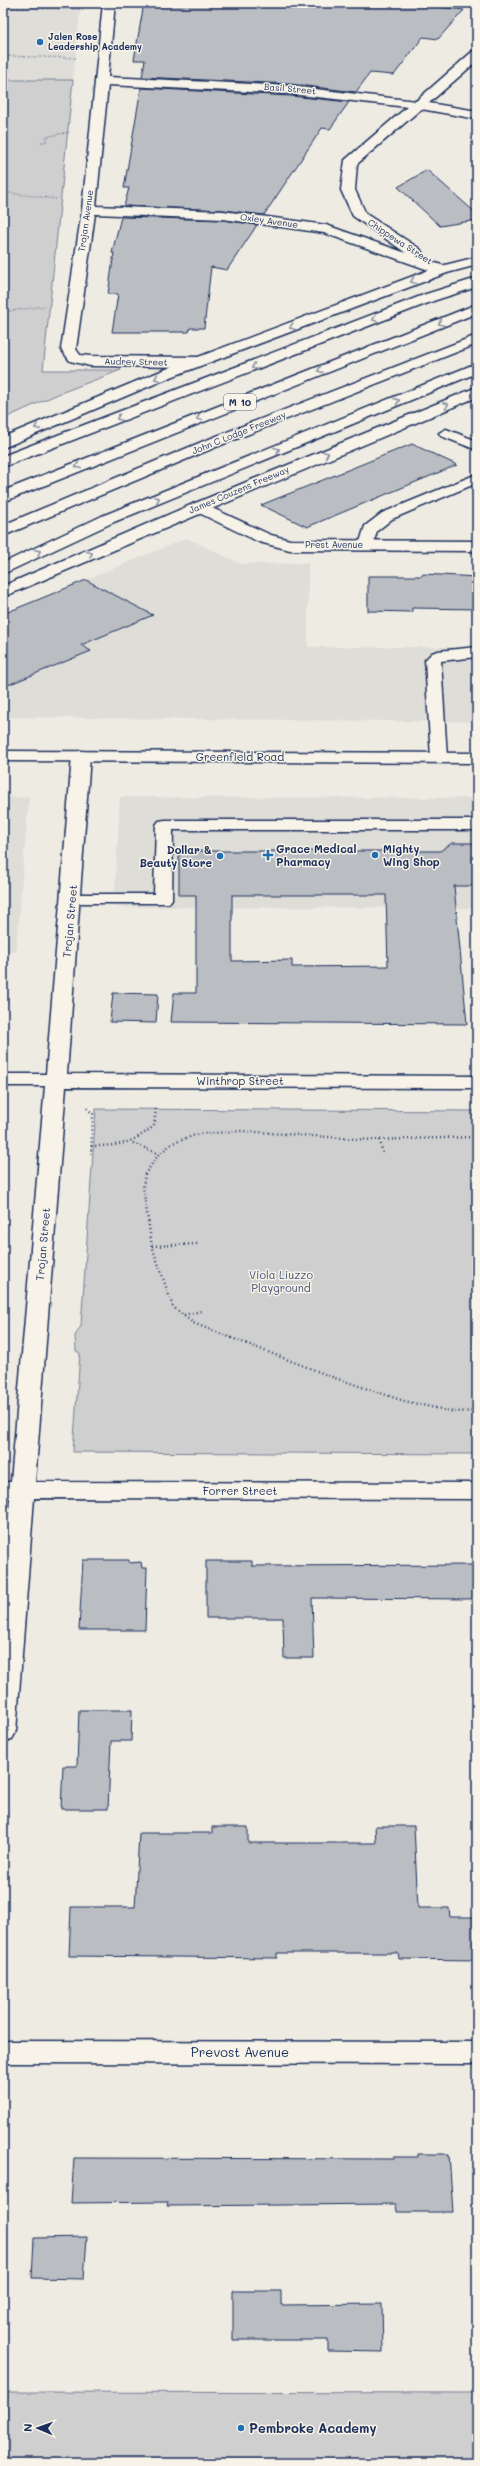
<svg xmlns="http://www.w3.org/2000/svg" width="480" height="2466" viewBox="0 0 480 2466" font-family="Mali,sans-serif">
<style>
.built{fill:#deddd8}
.green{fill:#cfcfcf;stroke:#757f96}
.building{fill:#babdc2;stroke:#1b2f5e;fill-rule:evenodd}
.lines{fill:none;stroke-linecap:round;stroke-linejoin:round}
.lane-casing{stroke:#1b2f5e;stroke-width:3}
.street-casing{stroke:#1b2f5e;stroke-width:3}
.secondary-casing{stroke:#1b2f5e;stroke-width:3}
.highway-casing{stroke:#1b2f5e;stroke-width:3}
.path-far1{stroke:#1b2f5e;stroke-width:1.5;stroke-dasharray:0.5 2;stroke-linecap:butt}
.path{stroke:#1b2f5e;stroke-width:2.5;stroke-dasharray:1 3;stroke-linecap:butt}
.lane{fill:#f7f3e8;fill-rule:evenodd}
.street{fill:#f7f3e8;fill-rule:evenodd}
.secondary{fill:#f7f3e8;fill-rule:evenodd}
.highway{fill:#f7f3e8;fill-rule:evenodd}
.oneway{stroke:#8991a3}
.poi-dot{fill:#1f6fb2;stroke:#f7f3e8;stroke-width:1.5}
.labels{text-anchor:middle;stroke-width:3;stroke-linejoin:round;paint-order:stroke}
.far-poi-label{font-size:9px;font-weight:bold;fill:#1b2f5e;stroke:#f7f3e8;text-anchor:start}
.far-street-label{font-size:9px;fill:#1b2f5e;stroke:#f7f3e8}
.shield{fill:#f7f3e8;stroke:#5d6a87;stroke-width:1}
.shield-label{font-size:10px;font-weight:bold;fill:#1b2f5e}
.street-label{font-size:11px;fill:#1b2f5e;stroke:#f7f3e8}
.poi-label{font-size:11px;font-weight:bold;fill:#1b2f5e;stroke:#f7f3e8;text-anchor:start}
.park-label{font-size:11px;fill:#3f4f75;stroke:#f7f3e8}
.near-street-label{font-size:13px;fill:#1b2f5e;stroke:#f7f3e8}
.near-poi-label{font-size:13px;font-weight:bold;fill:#1b2f5e;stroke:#f7f3e8;text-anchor:start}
</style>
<rect width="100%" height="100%" fill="#eeebe2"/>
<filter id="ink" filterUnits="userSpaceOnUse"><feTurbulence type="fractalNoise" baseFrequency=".025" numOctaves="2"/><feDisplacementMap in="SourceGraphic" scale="8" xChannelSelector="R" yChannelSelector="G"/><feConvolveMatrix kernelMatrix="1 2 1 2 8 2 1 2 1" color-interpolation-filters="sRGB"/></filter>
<g filter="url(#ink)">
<path class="built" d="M3 3H81L73 80H3Z
M187 538 241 564 308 563V647H477V722L3 717V614Z
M29 797 16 952H3V798Z
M120 797 477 798V908L114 907Z"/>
<path class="green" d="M3 80H73L43 370H121L58 394 3 419Z
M96 1109 477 1111V1454L73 1452 80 1353 76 1351 75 1336 81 1326Z
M8 2392 477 2393V2463H4Z"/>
<path class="building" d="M144 3H404L464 10 438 39 423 37 394 75 370 73 356 92 290 84 142 77 145 60H134Z
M141 88 290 96 349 102 330 129 322 128 264 215 223 210 124 206 129 188H124Z
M427 170 477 214V220L440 226 398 187Z
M121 217 223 220 257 225 227 270 211 267 204 328H190L189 332H112L118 294H108L114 253H112Z
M412 444 457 465 307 527 261 505Z
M422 574 477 577V609L412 608V612L368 611V576H422Z
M86 580 153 615 81 645 91 651 3 687V614Z
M452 843H477V886H454L467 1024 171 1022 174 993H196V895H179V851H440ZM232 895H386L388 966 292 967V960L232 961Z
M113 993 158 994 156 1023 110 1022Z
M83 1560H129V1563L141 1562 142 1568H147L145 1630H79Z
M206 1561H252V1566L477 1565V1599L312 1598 314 1658H284L283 1618H206Z
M79 1710H132L131 1741H111L108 1809H61L63 1766H77Z
M375 1826H414L418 1908H449L450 1917H477V1960L399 1959 398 1953H277V1958L69 1956 71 1907H135L139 1833H212V1827H248V1843H376Z
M418 2154H449L453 2212H397L396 2204 167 2206 168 2202 71 2203 74 2158 394 2159V2157H418Z
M87 2237 84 2279 32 2278 34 2238Z
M233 2291H281V2305L382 2304 383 2352 328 2351V2340H233Z"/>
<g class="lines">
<g class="lane-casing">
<path id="lane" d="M446 429 477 441V450L441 436 439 433Z
M477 474V483L392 519 377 531 372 548 367 550 359 545 365 526 382 513Z
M477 647V657L441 661 447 758 445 762H433L431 758 425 660 432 653 438 651Z
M165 820H477V830H173L172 899 169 903H65L62 899 65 895 71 894H154L156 825 159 821Z"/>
</g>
<g class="street-casing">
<path id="street" d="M103 3H115L108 77 290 86 416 101 473 51 477 50V61L429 103 477 111V119L421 109 357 164 355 190 366 214 420 249 422 252 416 256 447 267 449 270 447 273H437L324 233 223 219 95 214 76 349 80 355 90 356 197 357 205 362 197 367 90 366 70 361 61 349 82 210ZM108 85 290 94 407 107 345 160 341 190 353 216 406 253 326 225 223 211 96 206Z
M199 502 271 535 290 540 477 541V551L290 550 259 542 193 510 191 507 193 504Z
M81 751 87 752 90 756 67 1074 477 1076V1088L66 1087 35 1482 477 1483V1499L34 1498 16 1732 12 1739 3 1741V1580L10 1498H3V1482H11L45 1086H3V1074H46L72 756 75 752Z
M3 2041 477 2042V2064L3 2063Z"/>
</g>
<g class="secondary-casing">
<path id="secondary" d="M477 257V265L447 273 171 377 3 448V437L161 371 437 267Z
M477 387V397L3 597V586L193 504Z
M3 751 477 753V763L3 761Z"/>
</g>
<g class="highway-casing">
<path id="highway" d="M477 278V287L436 300 3 467V456L426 294Z
M477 304V313L3 502V491Z
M477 335V344L216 447 3 536V525L204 441Z
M477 363V373L114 522 3 574V563L102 516Z"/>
</g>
<path class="path-far1" d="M7 8 83 9
M3 56 77 58
M41 142H46V137L69 132
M3 192 56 199
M3 312 46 306"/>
<path class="path" d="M87 1108 93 1114 91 1154
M477 1137 371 1140 242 1131 198 1134 173 1143 159 1154 145 1174 143 1187 152 1246 173 1307 193 1323 335 1378 404 1401 454 1412 477 1411
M380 1140 383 1154
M133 1143 159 1154
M91 1146C120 1146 131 1144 154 1126L156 1108
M152 1246 197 1244
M184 1315 201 1311"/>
<use href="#lane" class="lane"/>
<use href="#street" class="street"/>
<use href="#secondary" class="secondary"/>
<use href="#highway" class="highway"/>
</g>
<defs><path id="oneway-chevron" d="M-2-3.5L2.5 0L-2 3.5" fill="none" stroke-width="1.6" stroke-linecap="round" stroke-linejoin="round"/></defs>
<g class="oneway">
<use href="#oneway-chevron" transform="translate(413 281) rotate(159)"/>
<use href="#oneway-chevron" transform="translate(375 319) rotate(159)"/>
<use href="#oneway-chevron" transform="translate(441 323) rotate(158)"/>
<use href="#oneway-chevron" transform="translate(292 327) rotate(159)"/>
<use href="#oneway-chevron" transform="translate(254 367) rotate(159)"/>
<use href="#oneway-chevron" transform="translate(320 370) rotate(158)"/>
<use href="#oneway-chevron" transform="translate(157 378) rotate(159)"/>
<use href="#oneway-chevron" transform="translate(397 401) rotate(-22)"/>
<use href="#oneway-chevron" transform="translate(446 405) rotate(-22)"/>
<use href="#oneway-chevron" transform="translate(119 418) rotate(159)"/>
<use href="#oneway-chevron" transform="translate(199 418) rotate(158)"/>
<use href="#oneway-chevron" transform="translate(37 427) rotate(156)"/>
<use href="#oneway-chevron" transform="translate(277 450) rotate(-22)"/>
<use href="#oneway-chevron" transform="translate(326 454) rotate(-22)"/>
<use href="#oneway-chevron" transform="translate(78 466) rotate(158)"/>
<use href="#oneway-chevron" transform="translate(157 499) rotate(-22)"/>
<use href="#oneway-chevron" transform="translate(38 552) rotate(-26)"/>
<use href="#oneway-chevron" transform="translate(90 554) rotate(-23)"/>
</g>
</g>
<g class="poi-dot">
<circle cx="40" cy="42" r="4"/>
<path d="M266 849h4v4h4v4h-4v4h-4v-4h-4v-4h4z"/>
<circle cx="375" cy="855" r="4"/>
<circle cx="220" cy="856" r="4"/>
<circle cx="241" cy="2428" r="4"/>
</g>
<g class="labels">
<g class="far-poi-label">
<text x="48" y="40">Jalen Rose<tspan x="48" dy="10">Leadership Academy</tspan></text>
</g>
<g class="far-street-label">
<text transform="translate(290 89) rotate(5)" y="3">Basil Street</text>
<text transform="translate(86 221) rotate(-82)" y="3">Trojan Avenue</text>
<text transform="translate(269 221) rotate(8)" y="3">Oxley Avenue</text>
<text transform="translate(400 242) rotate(33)" y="3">Chippewa Street</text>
<text transform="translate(136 362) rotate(1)" y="3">Audrey Street</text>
<text transform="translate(239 433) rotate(-22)" y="3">John C Lodge Freeway</text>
<text transform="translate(239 490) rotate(-23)" y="3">James Couzens Freeway</text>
<text x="334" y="548">Prest Avenue</text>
</g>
<rect class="shield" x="224" y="394" width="32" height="16" rx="3"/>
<g class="shield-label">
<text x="240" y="406">M 10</text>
</g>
<g class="street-label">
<text x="240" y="761">Greenfield Road</text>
<text transform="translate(70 921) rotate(-85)" y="4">Trojan Street</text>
<text x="240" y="1085">Winthrop Street</text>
<text transform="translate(43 1244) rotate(-85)" y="4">Trojan Street</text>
<text x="240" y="1495">Forrer Street</text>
</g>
<g class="poi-label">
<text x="276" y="853">Grace Medical<tspan x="276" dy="13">Pharmacy</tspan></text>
<text x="383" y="853">Mighty<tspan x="383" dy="13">Wing Shop</tspan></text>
<text x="212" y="854" text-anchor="end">Dollar &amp;<tspan x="212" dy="13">Beauty Store</tspan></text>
</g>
<g class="park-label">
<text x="281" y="1279">Viola Liuzzo<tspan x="281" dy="13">Playground</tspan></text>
</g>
<g class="near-street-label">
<text x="240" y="2057">Prevost Avenue</text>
</g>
<g class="near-poi-label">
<text x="249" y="2433">Pembroke Academy</text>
</g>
</g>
<rect width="480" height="2466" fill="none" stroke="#f7f3e8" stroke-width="16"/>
<rect x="8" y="8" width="464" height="2450" fill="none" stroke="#1b2f5e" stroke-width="1.5" filter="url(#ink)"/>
<g transform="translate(38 2428) rotate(272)" stroke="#f7f3e8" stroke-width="3" paint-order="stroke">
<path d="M0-3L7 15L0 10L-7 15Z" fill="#1b2f5e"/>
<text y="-6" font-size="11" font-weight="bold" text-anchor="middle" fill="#1b2f5e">N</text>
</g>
</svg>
